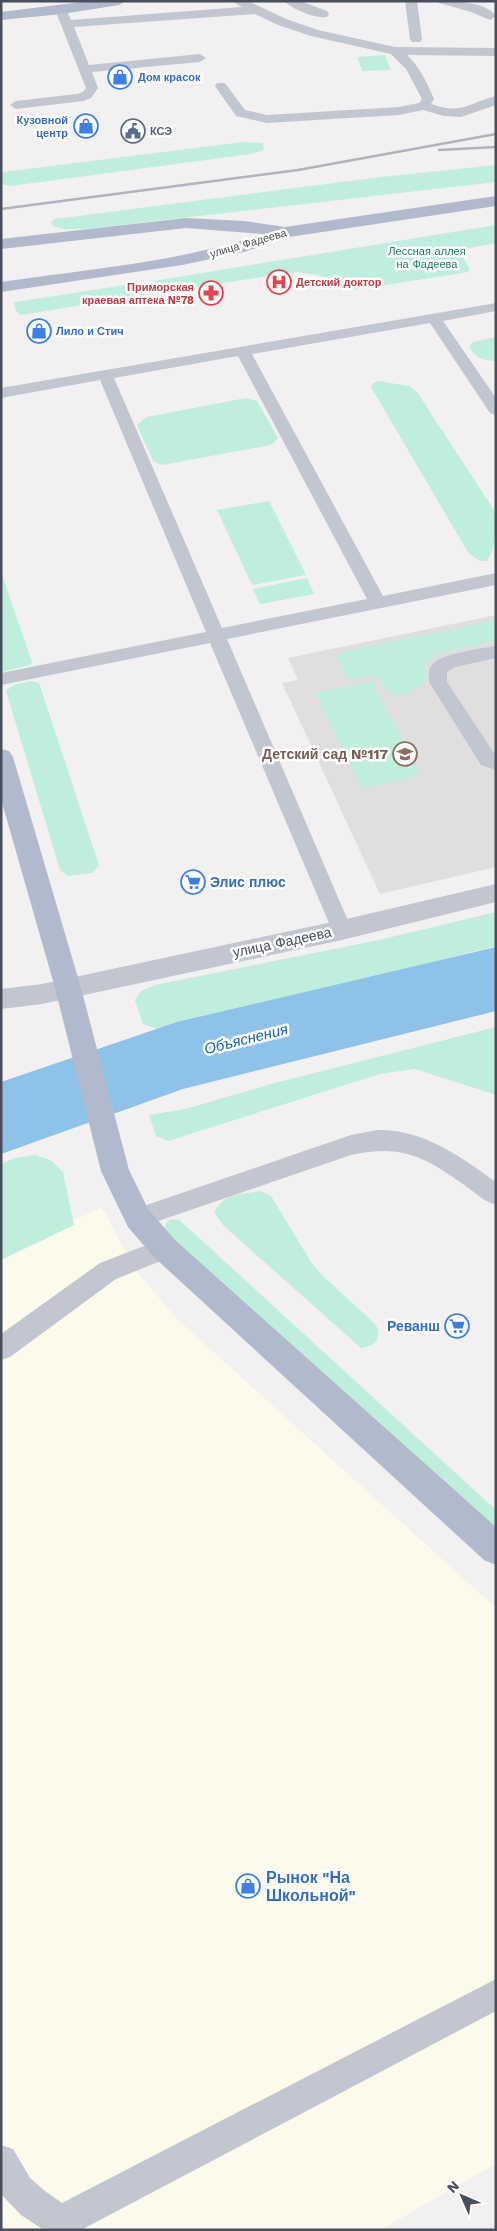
<svg xmlns="http://www.w3.org/2000/svg" width="497" height="2231" viewBox="0 0 497 2231" font-family="'Work Sans',sans-serif">
<style>
.commercial{fill:#fcfaeb}
.education{fill:#e0dedf}
.green{fill:#c0eedc}
.lines{fill:none;stroke-linecap:round;stroke-linejoin:round}
.river{fill:#8fc2e9;fill-rule:evenodd}
.lane{fill:#c1c6d1;fill-rule:evenodd}
.street{fill:#c1c6d1;fill-rule:evenodd}
.primary{fill:#b1b9cd;fill-rule:evenodd}
.rail{stroke:#b2b3ba;stroke-width:2.5}
.labels{text-anchor:middle;stroke-width:5;stroke-linejoin:round;paint-order:stroke}
.far-shop-label{font-size:11px;font-weight:bold;fill:#366cbe;stroke:#fff;text-anchor:start}
.far-service-label{font-size:11px;font-weight:bold;fill:#4e5e75;stroke:#fff;text-anchor:start}
.far-street-label{font-size:11px;fill:#484e5d;stroke:#fff}
.far-park-label{font-size:11px;fill:#1b7c62;stroke:#fff}
.far-health-label{font-size:11px;font-weight:bold;fill:#be3a42;stroke:#fff;text-anchor:start}
.education-label{font-size:14px;font-weight:bold;fill:#785e54;stroke:#fff;text-anchor:end}
.shop-label{font-size:14px;font-weight:bold;fill:#366cbe;stroke:#fff;text-anchor:start}
.street-label{font-size:14px;fill:#484e5d;stroke:#fff}
.water-label{font-size:15px;font-style:italic;fill:#1265a6;stroke:#fff}
.near-shop-label{font-size:16px;font-weight:bold;fill:#366cbe;stroke:#fff;text-anchor:start}
</style>
<rect width="100%" height="100%" fill="#f2f0f0"/>
<path class="commercial" d="M102 1207 134 1268 176 1318 496 1608V2164L380 2230H1V1255Z"/>
<path class="education" d="M496 615V867L380 894 282 683 298 680 288 658Z"/>
<path class="green" d="M385 55 391 70 362 71 357 57Z
M243 142 263 143 264 150 251 154 11 186 1 184V174L3 172Z
M496 165V182L85 229H63L53 226 51 222 55 219 381 177Z
M496 225V243L459 250 470 269 468 272 347 291 322 276 297 272 162 292 158 291 153 281Z
M138 283 142 285 145 295 21 315 17 312 14 305 15 302Z
M496 337V361C484 361 473 357 469 346L473 342Z
M378 381 409 386 417 392 494 510C497 524 496 548 487 561H480L469 554 371 387 373 383Z
M246 398 257 401 278 438 274 443 266 446 162 465 153 461 137 425 147 417Z
M269 501 306 575 252 585 217 510Z
M1 572 32 662 30 665 1 672Z
M307 578 314 594 260 604 253 589Z
M496 620V641L435 654 425 666V681L411 693 392 696 377 677C366 674 357 680 346 677L337 657 341 652Z
M31 681 39 683 99 865 93 873 68 876 60 870 6 691 14 685Z
M372 681 421 775 362 789 315 693Z
M496 912V946L163 1031 143 1024 135 1000 141 991 155 985 379 940Z
M496 1027V1095L415 1069 380 1074 168 1141 156 1136 149 1115 185 1109 275 1083Z
M35 1155 52 1161 63 1172 74 1225 1 1260V1164L15 1158Z
M260 1191 271 1196 311 1262 323 1276 376 1325C382 1339 375 1346 361 1348L223 1225 214 1212C226 1192 238 1195 260 1191Z
M171 1219 179 1220 185 1225 496 1510V1531L166 1232C164 1225 165 1223 171 1219Z"/>
<g class="lines">
<path class="river" d="M496 947V1011L183 1089 1 1154V1082L177 1022Z"/>
<path class="lane" d="M232 1H248L286 19 318 30 395 47 496 48V56L407 55C420 67 427 83 434 99L431 104C463 115 468 103 496 96V105L461 117 444 116 423 110 399 115 267 123 236 116 215 86 217 83H225L245 110 267 115 399 107 419 103 422 99 406 69 391 54 311 36 278 25 255 14 74 27 89 65 200 54 206 58 200 62 92 72 98 88 91 98 83 101 16 109 10 105 16 101 77 94 83 92 86 88 56 12 58 9H66L71 20 242 7Z
M284 1H300L327 11 329 14 327 17C316 19 292 9 284 1Z
M405 1H417L422 39 420 42H412L410 39Z
M437 1C454 1 485 1 496 16L490 20 471 12 439 3Z
M496 303V311L443 321 496 398V415L490 413 430 323 252 354 383 596 496 573V585L227 639 352 930 349 936 342 938 335 936 332 930 210 643 1 685V673L206 632 100 380 1 398V388ZM238 356 367 599 222 628 114 378Z
M496 646V658L455 667 447 672V682L496 756V770L481 765 429 682C429 677 428 670 431 666 440 653 480 649 496 646Z
M378 1130C423 1129 461 1157 496 1182V1205C483 1201 474 1192 463 1184 423 1156 401 1144 351 1155L138 1228 130 1225 126 1218 130 1211 138 1208 351 1135Z
M165 1238 173 1242 177 1249 173 1256 116 1279 10 1357 1 1360V1334L100 1263Z
M496 1979V2011L81 2230H44L21 2215 1 2194V2145L13 2149 30 2178 45 2191 62 2203Z"/>
<path class="street" d="M496 884V902L342 940 42 1004 1 1009V989L42 984 342 920Z"/>
<path class="primary" d="M90 1H126L119 5 62 14 1 20V12Z
M496 196V206L289 237 244 252 182 265 1 292V282C89 269 180 262 264 234L186 228 1 249V239L186 218 244 221 285 227Z
M1 749 9 751 13 757 81 988 129 1170 148 1209 175 1240 496 1527V1565L484 1560 155 1258 128 1227 101 1171 55 988 1 799Z"/>
<path class="rail" d="M439 150 496 147
M1 209 298 170 496 134"/>
</g>
<defs>
<g id="shop-ring" transform="scale(1.25)"><circle r="9.5" fill="#fff" stroke="#3f7fe0" stroke-width="1.5"/><path d="M-5-2.5h2.3a2.7 3.5 0 0 1 5.4 0H5L5.5 6h-11ZM-1.5-2.5h3a1.5 2.3 0 0 0-3 0Z" fill="#3f7fe0"/></g>
<g id="civic-ring" transform="scale(1.25)"><circle r="9.5" fill="#fff" stroke="#5c6f8a" stroke-width="1.5"/><path d="M-.6-6.5H3V-4.5H.6V-3L4-1V1h2V6H-6V1h2V-1L-.6-3ZM-1.2 2.5V6h2.4V2.5Z" fill="#5c6f8a"/></g>
<g id="hospital-ring" transform="scale(1.25)"><circle r="9.5" fill="#fff" stroke="#e0444e" stroke-width="1.5"/><path d="M-5-5h3v3.5h4V-5h3V5h-3V1.5h-4V5h-3Z" fill="#e0444e"/></g>
<g id="pharmacy-ring" transform="scale(1.25)"><circle r="9.5" fill="#fff" stroke="#e0444e" stroke-width="1.5"/><path d="M-2-6h4v4h4v4h-4v4h-4v-4h-4v-4h4Z" fill="#e0444e"/></g>
<g id="school-ring" transform="scale(1.25)"><circle r="9.5" fill="#fff" stroke="#8d6e63" stroke-width="1.5"/><path d="M0-5L7-2L0 1L-7-2ZM-4 1L0 2.5L4 1V4Q0 6-4 4Z" fill="#8d6e63"/></g>
<g id="supermarket-ring" transform="scale(1.25)"><circle r="9.5" fill="#fff" stroke="#3f7fe0" stroke-width="1.5"/><path d="M-6-5.5h2.5l.6 2H6L4.5 2H-2.5L-4.4-4H-6ZM-1.5 3.2a1.3 1.3 0 1 0 .1 0ZM3 3.2a1.3 1.3 0 1 0 .1 0Z" fill="#3f7fe0"/></g>
</defs>
<g fill-rule="evenodd">
<use href="#shop-ring" x="120" y="77"/>
<use href="#shop-ring" x="86" y="126"/>
<use href="#civic-ring" x="133" y="131"/>
<use href="#hospital-ring" x="279" y="282"/>
<use href="#pharmacy-ring" x="211" y="293"/>
<use href="#shop-ring" x="39" y="331"/>
<use href="#school-ring" x="405" y="754"/>
<use href="#supermarket-ring" x="193" y="882"/>
<use href="#supermarket-ring" x="457" y="1326"/>
<use href="#shop-ring" x="248" y="1886"/>
</g>
<g class="labels">
<g class="far-shop-label">
<text x="138" y="81">Дом красок</text>
<text x="68" y="124" text-anchor="end">Кузовной<tspan x="68" dy="13">центр</tspan></text>
<text x="56" y="335">Лило и Стич</text>
</g>
<g class="far-service-label">
<text x="150" y="135">КСЭ</text>
</g>
<g class="far-street-label">
<text transform="translate(248 243) rotate(-16)" y="4">улица Фадеева</text>
</g>
<g class="far-park-label">
<text x="427" y="255">Лессная аллея<tspan x="427" dy="13">на Фадеева</tspan></text>
</g>
<g class="far-health-label">
<text x="296" y="286">Детский доктор</text>
<text x="194" y="291" text-anchor="end">Приморская<tspan x="194" dy="13">краевая аптека №78</tspan></text>
</g>
<g class="education-label">
<text x="388" y="759">Детский сад №117</text>
</g>
<g class="shop-label">
<text x="210" y="887">Элис плюс</text>
<text x="440" y="1331" text-anchor="end">Реванш</text>
</g>
<g class="street-label">
<text transform="translate(282 942) rotate(-12)" y="5">улица Фадеева</text>
</g>
<g class="water-label">
<text transform="translate(246 1039) rotate(-14)" y="5">Объяснения</text>
</g>
<g class="near-shop-label">
<text x="266" y="1883">Рынок "На<tspan x="266" dy="18">Школьной"</tspan></text>
</g>
</g>
<rect width="497" height="2231" fill="none" stroke="#484e5d" stroke-width="5"/>
<g transform="translate(462 2196) rotate(315)" stroke="#ffffff" stroke-width="4" paint-order="stroke">
<path d="M0-4L9 19L0 12L-9 19Z" fill="#484e5d"/>
<text y="-8" font-size="14" font-weight="bold" text-anchor="middle" fill="#484e5d">N</text>
</g>
</svg>
